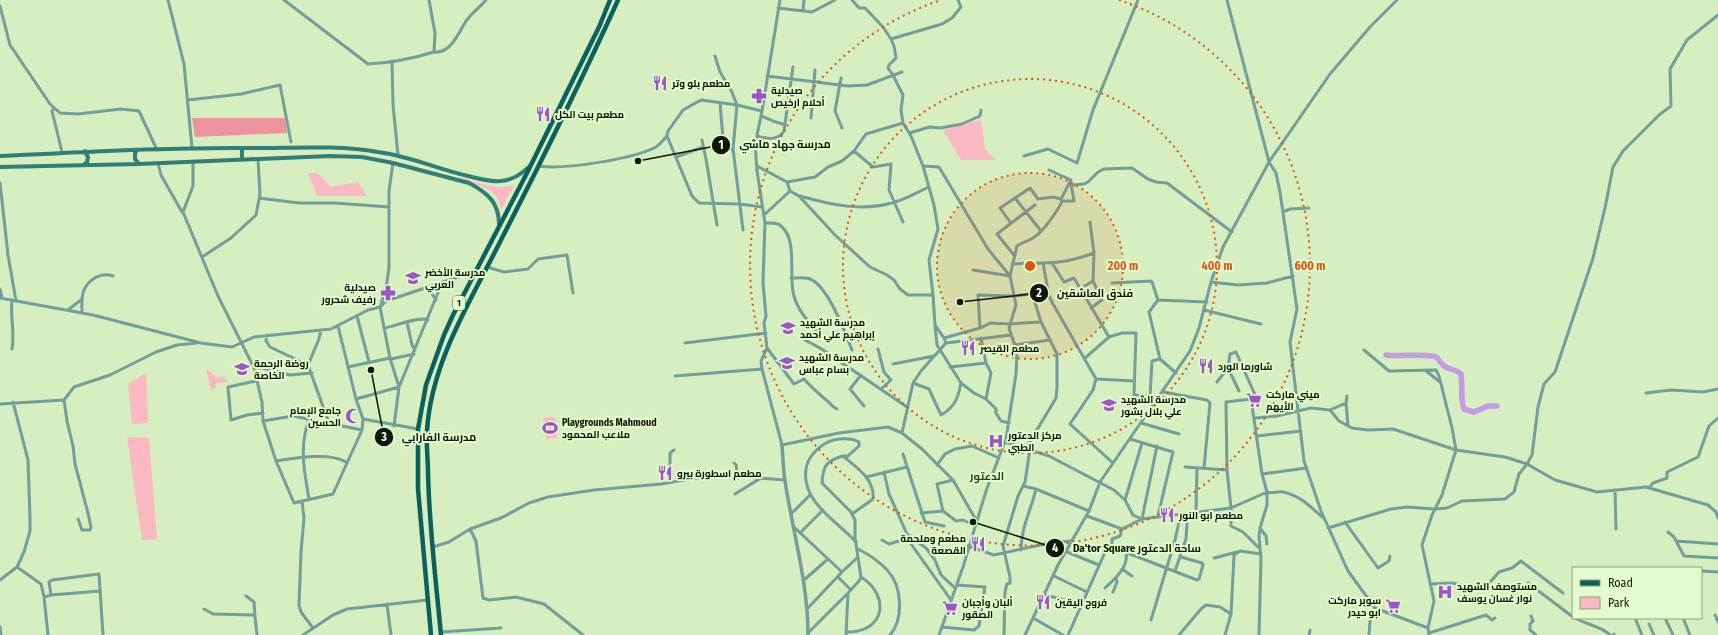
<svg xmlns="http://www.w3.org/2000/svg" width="1718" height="635" viewBox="0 0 1718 635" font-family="'Fira Sans Condensed',Cairo,sans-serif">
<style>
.green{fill:#fab9c2}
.forest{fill:#ec93a1}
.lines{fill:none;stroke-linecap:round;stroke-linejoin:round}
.river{stroke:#c59ce4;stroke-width:5.5}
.minor{stroke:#729f9b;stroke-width:3}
.tertiary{stroke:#729f9b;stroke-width:3.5}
.secondary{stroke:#317d78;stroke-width:4}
.primary{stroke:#0a615d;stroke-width:4.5}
.ring{fill:none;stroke:#dd560c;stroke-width:2;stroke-dasharray:2 4}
.labels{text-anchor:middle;stroke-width:4;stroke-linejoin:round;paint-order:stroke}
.shield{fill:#e3fbcd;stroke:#4f5b42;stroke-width:1}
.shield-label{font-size:9px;font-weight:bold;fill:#0f1707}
.poi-label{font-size:10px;font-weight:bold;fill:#0f1707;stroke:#e3fbcd;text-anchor:start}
.neighbourhood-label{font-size:11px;font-weight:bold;fill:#30421b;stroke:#e3fbcd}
.centre{fill:#dd560c;stroke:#e3fbcd;stroke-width:2}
.ring-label{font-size:12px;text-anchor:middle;font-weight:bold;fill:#dd560c;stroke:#e3fbcd;stroke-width:4;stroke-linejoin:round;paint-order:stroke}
.leader{fill:none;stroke:#0f1707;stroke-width:1.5}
.callout-dot{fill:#0f1707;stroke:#e3fbcd;stroke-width:1.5}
.mark-label{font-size:12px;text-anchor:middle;font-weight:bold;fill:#fff}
.callout-label{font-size:11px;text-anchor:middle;font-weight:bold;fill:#0f1707;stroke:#e3fbcd;stroke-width:4;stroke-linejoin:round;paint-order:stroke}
</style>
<rect width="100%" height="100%" fill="#d6eec0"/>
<path class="green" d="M981 120 985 149 996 160H961L943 130Z
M308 173H318L331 187 358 182 367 196H317Z
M459 177C477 182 496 191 514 185L501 210C498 182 472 188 459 177Z
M206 368 217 378 224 376 228 382 216 383V388L211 390Z
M146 373 148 423 132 424 128 384Z
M555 417 557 438 546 439 543 418Z
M127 437 149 438 157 539 142 540Z"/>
<path class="forest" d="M192 118H285L287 133 195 137Z"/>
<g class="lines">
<path class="river" d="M1386 355C1399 357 1427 353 1436 357 1439 359 1441 364 1444 366 1449 370 1455 369 1461 374 1463 385 1460 399 1464 409L1474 412 1488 406H1497"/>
<path class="minor" d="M168 0 184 64 192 148
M284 0 368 64C391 63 411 59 434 52L435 33 429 0
M852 0 859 8H865L883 27 891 39
M1227 0 1269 162 1276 173 1280 192 1297 309 1290 342 1304 461 1321 511 1348 571 1375 608 1428 628
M0 6 10 45 50 104 60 113 78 114 121 109 139 111 157 150
M778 8 812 12 835 0
M803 11 804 0
M434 52C451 54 459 32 466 21 472 13 480 7 486 0
M715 56 720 72 731 90 737 105 733 149 743 230
M392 63 393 105 398 155
M767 76 848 86 867 85 902 72
M841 78 835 111 842 128
M188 100 241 94 280 85 291 142
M720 103 724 150 733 149
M54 108 52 111 62 152
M762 111 755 145 757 171 765 223 763 283 766 316 764 323 767 348 761 361 762 369 782 445 839 433 888 427 902 433 922 449 953 480 976 520
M761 116C768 118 777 124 784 124
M811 118 815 70
M909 133 930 127 940 128 962 124 980 116 981 110
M667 136 692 196 699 203 740 204 762 207
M757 136C767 139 778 141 784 131L793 67
M702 140 706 159 717 225
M854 151 873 167 891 164 889 190 903 222
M1024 156 1048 149 1077 163 1093 110 1138 0
M676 157 703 147
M193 162V186L183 212 218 296 254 368 262 402 263 421 276 461 294 503 333 494 362 430 363 419 418 429
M158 163 161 175 182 212
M539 166C564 170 631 159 654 148 659 146 663 140 667 136L668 131 683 110 701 100 737 105 762 111 780 0
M757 166 787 182 790 191 799 196 835 235 870 267 887 275 894 280 900 289 908 295H933
M923 166 939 167 988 249 1010 276 1016 305 1009 328 1017 352 1016 374 1006 439 986 491 963 567 939 635
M1049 170 1071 180
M787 182 815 177 828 167 842 161 854 151 866 134 903 123
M0 183 8 255 16 301
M1072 185 1084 184 1088 182 1098 172 1104 169 1132 168 1148 179 1156 182 1167 183 1232 232
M800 196C831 205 863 212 895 202 906 199 918 192 929 187
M259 198 299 203H335L389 207
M1015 198 1041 231
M1062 201H1074L1071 184
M1283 212 1290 209 1309 208
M764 215 790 191
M1010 222 1000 208 1030 188 1038 199 1053 197 1061 199 1071 180
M765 223C771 223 778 222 782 227 798 241 788 277 794 296 798 311 809 322 819 334
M1014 255 997 234 1035 205
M202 257 231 238 256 215 260 194 258 159
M1043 263C1060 263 1078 259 1094 253L1090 222
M1052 263 1064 282 1074 278 1109 337 1085 358
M1012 264 1043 263 1049 296 1053 304 1096 379 1134 381
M487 267 504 272 528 269 538 259 567 255 573 293
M973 270 1010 276 1017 246C1023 242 1032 240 1037 235 1044 230 1059 209 1062 201L1061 199
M791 278C797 278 805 277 810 279 828 286 845 332 852 350
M1093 281 1094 253
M1211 282 1238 285 1267 283 1293 276
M1112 283 1151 281 1152 282 1158 300 1207 302
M428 288 436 300
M0 289 2 298
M1080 289 1093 281 1102 300 1091 308
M1032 293 1041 322
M0 298 93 315 201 343 232 347 254 337 331 329 368 310 380 307 386 301 467 274 473 275
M12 300C10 316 15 332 12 349
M1158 300 1149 312 1160 359 1176 373
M381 305 387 282 389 267V191L393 163
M68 310 82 299
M1204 310 1261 324
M82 313C82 306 81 297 84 290 89 279 101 272 113 276
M357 316 369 362
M407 322 412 345 415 350
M338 326 356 399 363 419
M935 326 937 345 961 383 974 393 986 399 996 409V413L1001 421 1009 423
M385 328C395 326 419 316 428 320
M980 328 983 327 990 323 1010 324 1041 322 1057 354V387L1056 398 1026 448
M267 335 266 341 270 347 308 365 329 423
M1109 337 1122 333H1136L1134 395 1159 397
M944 338 980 328 978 295 1014 296 1048 292
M981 338 986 363 991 373 986 399
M805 340 820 348 907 407
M685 343 766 333
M946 343 944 338 935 325 933 295 929 260 938 229 934 205 923 166 911 136 903 123 901 110 903 95 893 75 888 68 889 65 896 58 894 46 891 39 942 24 952 18 961 7 958 0
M1015 345 1050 340
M767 348 794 384 804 379C811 387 817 392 825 399 830 402 831 407 837 409
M878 349 884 372 891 380 881 389
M1364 350 1389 371 1436 370 1439 376 1452 428 1456 450 1442 495 1432 515 1422 545 1434 601 1428 628 1429 635
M391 359 414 354
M893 364 934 356
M308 365 319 339 321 330
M348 367 390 358
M950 367 986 363
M254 368H262L290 375 312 373
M1425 370 1440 382
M861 375 850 389 864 406
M675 376 762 369
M1096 379 1093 390 1070 424 1113 463
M256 381 228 387 231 420 247 415 263 413
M1217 382 1228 368
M913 383 929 389 941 415C955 407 958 398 961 383
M1239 391 1228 368 1230 354 1236 352 1256 397V398L1251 399 1262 474 1267 492V505L1260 528 1259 536 1261 559 1259 635
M1163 392 1207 400 1210 403 1204 468
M1646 393 1671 390 1703 392 1718 389
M1150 397 1152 361 1160 359
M356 399 399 387 390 358 380 307
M1251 399 1226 402 1227 470 1231 508V526L1243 532 1259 548
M64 400 67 421 73 446 75 464 88 513 91 527 90 530H82L78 519
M13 402 28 460 30 518V531L24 552 17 567
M1346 403 1347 396
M0 404 64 400 74 387 110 375 156 352 177 345 197 343
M1330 410 1346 403 1348 426
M1255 418 1277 416 1311 408 1330 410 1339 421 1352 428 1368 430 1393 429 1456 450 1505 457 1527 464 1555 480 1597 492 1646 487 1708 505 1716 512 1718 518
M309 419C299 448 304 470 309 499
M263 421 293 416 362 430
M1141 423 1179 434
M394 426 399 387 442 283
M902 433 913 383 921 371 946 343 1011 335
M1257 436 1301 431
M1130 439 1173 452 1158 516
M1005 442 1049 456 1114 490 1125 500 1133 515 1142 519
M903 454 925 522 944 526
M843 456H848L859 446V442C850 437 835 438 826 443 816 449 808 457 806 469 801 502 837 521 856 542
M276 461C295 458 329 452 346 462
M734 463 736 465 738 478
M937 465 945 454 955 449 972 446 999 458
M1185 467 1227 470
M884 472 889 494 907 534 926 548 935 560 941 575 955 588
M1262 474 1306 468
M866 477 907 467
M976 478 981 477 990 481
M670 482V453L674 450
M1023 486 1036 489 1089 511
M1649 488 1653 483 1667 478V472L1698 457 1709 426 1718 418
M1615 490 1616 529
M735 494 761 478
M1125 500 1142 443
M302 501 304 518 301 552 299 605 301 612 313 628
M943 511 937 484 953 480
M1196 512 1197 468
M921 513 943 511 956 521 963 520 974 525
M791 514 810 495
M1087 516 1122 529 1142 519 1231 508 1267 492C1273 494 1277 491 1283 492 1299 495 1310 506 1322 517
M1142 519 1157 446
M1345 522 1378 568 1389 561 1390 556
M795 528 842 572 808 608
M1260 528 1266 536 1267 544
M1328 528 1391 509 1407 507 1435 509 1447 508 1462 501 1505 499 1514 492 1519 474 1527 464 1532 455 1538 407 1544 384 1555 372 1593 258 1605 208 1613 167 1623 151 1659 115 1671 106 1670 69 1687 40 1718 15
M470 529 476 541 483 598 489 600 516 597 544 604 583 635
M1668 532 1674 537 1684 556 1718 558
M800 533 823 510
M908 536 911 544 951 600
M882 540 889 544 909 538
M1676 541 1718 544
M968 546 994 555 1054 542 1073 541
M433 547 449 542 470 529 501 518 529 503 548 497 594 490 661 484 696 478 746 477 785 480
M1112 547V539L1120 536 1122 529
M858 549C868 554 880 562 888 571 902 586 904 619 890 635
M1021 550C1021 528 1031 510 1036 489
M1067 552 1099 565
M1214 558 1237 552
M1122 569 1132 576
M1175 571 1186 539 1187 523
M1701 571 1718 572
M842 572 858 557
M1054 576 1087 592
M838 577 851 590
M0 580 17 567 41 584 44 597
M804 580 828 559
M1528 583 1573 617
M1430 584 1453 583 1472 588H1485L1499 572 1512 568 1521 561 1563 593
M1105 588C1115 579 1129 567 1126 552
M1113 592 1117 582 1116 577
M51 595 100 591
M1045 595 1081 604
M246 596 254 602 255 617
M387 604 391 635
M204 609 213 614 253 615 255 617 257 635
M1715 615 1718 622
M1531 616 1533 621 1530 624V630L1536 635
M1033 618 1063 635
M1575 618C1585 624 1603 627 1610 635
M1635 618 1642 635
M1683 618 1690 635
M1151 620 1175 540 1181 513
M1666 620 1673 635
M1649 624 1654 635
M0 627 1 635
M942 627 974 630 979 626 985 587 957 585
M441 632 501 628
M809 632 848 593
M846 632C885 633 891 596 861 577
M1429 633 1486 615 1492 620 1495 618
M48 635 44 597 51 595 49 582 52 580 99 574 103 635
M303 635 333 615 347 609 428 600
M846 635 848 593 859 581 861 577 855 538V520L851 512 822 483C823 466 826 461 843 456 857 468 875 479 873 499L852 514
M1004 635 1005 592 1007 584 1010 583V577L1003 546 1018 496 1025 482 1030 449
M1025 635 1058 565 1089 511 1100 482 1190 351 1199 328 1211 282 1223 247 1269 162 1330 74 1370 27 1397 0
M1068 635 1106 550 1112 547 1197 580 1199 579 1203 565 1202 563 1181 557
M1179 635 1201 609 1206 605 1220 607 1231 614
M1225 635 1231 614 1234 555 1240 551 1261 554
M1309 635 1310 630
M1369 635 1370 621 1375 608
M1613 635 1614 634"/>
<path class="tertiary" d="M782 445C783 457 783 469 785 481 793 533 808 583 808 635"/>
<path class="secondary" d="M242 148V160
M137 150 135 153V159L139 164
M0 156C85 152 169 147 254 148 296 148 337 145 378 152 409 156 438 169 468 176 479 179 490 182 501 181 513 180 521 174 530 166
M84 165 87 162 88 157 85 151
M0 167 139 164 330 156 362 157 393 163 469 183C488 193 499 203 499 224"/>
<path class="primary" d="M431 635 418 489V429L426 385 444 335 453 315 527 173 599 27 610 0
M441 635C436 581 429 526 428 472 428 459 426 445 427 431 431 361 473 297 503 236 543 158 582 80 618 0"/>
</g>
<circle cx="1030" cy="266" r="93" fill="#dd560c" fill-opacity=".12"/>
<g class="ring">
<circle cx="1030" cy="266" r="93"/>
<circle cx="1030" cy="266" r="187"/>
<path d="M1119 0A280 280 0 1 1 941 0"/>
</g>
<defs>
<g id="restaurant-bare" transform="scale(1.2)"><path d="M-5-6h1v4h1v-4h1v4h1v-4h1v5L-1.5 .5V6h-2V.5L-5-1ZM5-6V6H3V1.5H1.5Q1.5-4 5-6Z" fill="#9b55c9" stroke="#e3fbcd" stroke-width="2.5" paint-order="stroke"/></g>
<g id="pharmacy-bare" transform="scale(1.2)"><path d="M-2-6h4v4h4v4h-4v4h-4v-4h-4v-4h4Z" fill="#9b55c9" stroke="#e3fbcd" stroke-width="2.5" paint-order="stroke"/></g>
<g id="school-bare" transform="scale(1.2)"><path d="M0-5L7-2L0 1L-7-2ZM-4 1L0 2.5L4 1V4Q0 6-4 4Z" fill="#9b55c9" stroke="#e3fbcd" stroke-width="2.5" paint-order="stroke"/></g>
<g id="supermarket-bare" transform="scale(1.2)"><path d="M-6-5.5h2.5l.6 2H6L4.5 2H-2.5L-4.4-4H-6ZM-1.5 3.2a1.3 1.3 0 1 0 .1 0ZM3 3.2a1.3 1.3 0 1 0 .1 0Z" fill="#9b55c9" stroke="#e3fbcd" stroke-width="2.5" paint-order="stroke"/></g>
<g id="mosque-bare" transform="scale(1.2)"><path d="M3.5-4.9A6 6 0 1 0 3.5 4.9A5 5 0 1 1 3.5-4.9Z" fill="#9b55c9" stroke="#e3fbcd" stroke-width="2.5" paint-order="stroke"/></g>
<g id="stadium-bare" transform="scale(1.2)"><path d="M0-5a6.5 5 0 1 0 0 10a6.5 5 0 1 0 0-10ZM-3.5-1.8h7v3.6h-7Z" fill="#9b55c9" stroke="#e3fbcd" stroke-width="2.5" paint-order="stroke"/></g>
<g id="hospital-bare" transform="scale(1.2)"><path d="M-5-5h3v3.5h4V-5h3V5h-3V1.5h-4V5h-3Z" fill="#9b55c9" stroke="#e3fbcd" stroke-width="2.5" paint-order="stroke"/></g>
</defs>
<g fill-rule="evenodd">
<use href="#restaurant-bare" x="660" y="83"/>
<use href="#pharmacy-bare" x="759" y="96"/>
<use href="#restaurant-bare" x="543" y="114"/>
<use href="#school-bare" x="413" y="278"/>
<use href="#pharmacy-bare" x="388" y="293"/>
<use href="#school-bare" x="788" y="328"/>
<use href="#restaurant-bare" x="968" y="348"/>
<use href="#school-bare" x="787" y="363"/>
<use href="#restaurant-bare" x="1206" y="366"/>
<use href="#school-bare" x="242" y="369"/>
<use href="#supermarket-bare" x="1254" y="400"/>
<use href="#school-bare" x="1109" y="405"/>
<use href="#mosque-bare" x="353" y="416"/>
<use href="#stadium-bare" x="550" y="428"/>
<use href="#hospital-bare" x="996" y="441"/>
<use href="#restaurant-bare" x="665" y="473"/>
<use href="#restaurant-bare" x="1167" y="515"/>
<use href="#restaurant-bare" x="978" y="544"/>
<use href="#hospital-bare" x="1445" y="592"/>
<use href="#restaurant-bare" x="1043" y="602"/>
<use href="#supermarket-bare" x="1393" y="606"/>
<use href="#supermarket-bare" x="950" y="608"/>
</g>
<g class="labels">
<rect class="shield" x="453" y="296" width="12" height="14" rx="3"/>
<g class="shield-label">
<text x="459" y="306">1</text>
</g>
<g class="poi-label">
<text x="672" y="87">مطعم بلو وتر</text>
<text x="771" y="94">صيدلية<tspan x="771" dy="12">أحلام ارخيص</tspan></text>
<text x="555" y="118">مطعم بيت الكل</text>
<text x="425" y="276">مدرسة الأخضر<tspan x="425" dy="12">العربي</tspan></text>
<text x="376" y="291" text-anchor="end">صيدلية<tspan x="376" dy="12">رفيف شحرور</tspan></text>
<text x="800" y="326">مدرسة الشهيد<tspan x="800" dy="12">إبراهيم علي أحمد</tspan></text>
<text x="980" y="352">مطعم القيصر</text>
<text x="799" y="361">مدرسة الشهيد<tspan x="799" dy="12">بسام عباس</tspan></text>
<text x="254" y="367">روضة الرحمة<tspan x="254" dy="12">الخاصة</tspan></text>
<text x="1218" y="370">شاورما الورد</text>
<text x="1266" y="398">ميني ماركت<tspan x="1266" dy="12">الأيهم</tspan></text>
<text x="1121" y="403">مدرسة الشهيد<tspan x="1121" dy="12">علي بلال بشور</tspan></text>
<text x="341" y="414" text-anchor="end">جامع الإمام<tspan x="341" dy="12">الحسين</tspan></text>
<text x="562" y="426">Playgrounds Mahmoud<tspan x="562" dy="12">ملاعب المحمود</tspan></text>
<text x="1008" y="439">مركز الدعتور<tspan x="1008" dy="12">الطبي</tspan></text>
<text x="677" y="477">مطعم اسطورة بيرو</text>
<text x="1179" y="519">مطعم ابو النور</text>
<text x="966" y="542" text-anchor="end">مطعم وملحمة<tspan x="966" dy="12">القصعة</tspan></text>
<text x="1457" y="590">مستوصف الشهيد<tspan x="1457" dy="12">نوار غسان يوسف</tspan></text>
<text x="1381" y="604" text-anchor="end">سوبر ماركت<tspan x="1381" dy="12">ابو حيدر</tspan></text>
<text x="962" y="606">ألبان وأجبان<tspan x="962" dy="12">الصقور</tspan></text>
<text x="1055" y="606">فروج اليقين</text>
</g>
<g class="neighbourhood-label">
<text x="987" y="480">الدعتور</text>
</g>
</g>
<circle cx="1030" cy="266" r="6" class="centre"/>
<g class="ring-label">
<text x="1123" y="270">200 m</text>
<text x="1217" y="270">400 m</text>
<text x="1310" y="270">600 m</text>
</g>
<path class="leader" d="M638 161L721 145M960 302L1039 293M371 370L384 437M973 522L1055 548"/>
<g class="callout-dot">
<circle cx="638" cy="161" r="4"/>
<circle cx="960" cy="302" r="4"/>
<circle cx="371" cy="370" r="4"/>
<circle cx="973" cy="522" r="4"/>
<circle cx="721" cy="145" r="10"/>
<circle cx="1039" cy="293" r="10"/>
<circle cx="384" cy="437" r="10"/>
<circle cx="1055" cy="548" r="10"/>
</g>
<g class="mark-label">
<text x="721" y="149">1</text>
<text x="1039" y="297">2</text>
<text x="384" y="441">3</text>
<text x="1055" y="552">4</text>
</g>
<g class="callout-label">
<text x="785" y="148">مدرسة جهاد ماشي</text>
<text x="1095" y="297">فندق العاشقين</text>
<text x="439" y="441">مدرسة الفارابي</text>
<text x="1137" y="552">Da'tor Square ساحة الدعتور</text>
</g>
<rect x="1572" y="567" width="130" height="52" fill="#e3fbcd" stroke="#8ea07e"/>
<rect x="1580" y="580" width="20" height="6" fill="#0a615d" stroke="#8ea07e"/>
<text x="1608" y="587" font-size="12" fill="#0f1707">Road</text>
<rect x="1580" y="597" width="20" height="12" fill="#fab9c2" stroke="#8ea07e"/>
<text x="1608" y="607" font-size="12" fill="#0f1707">Park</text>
</svg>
